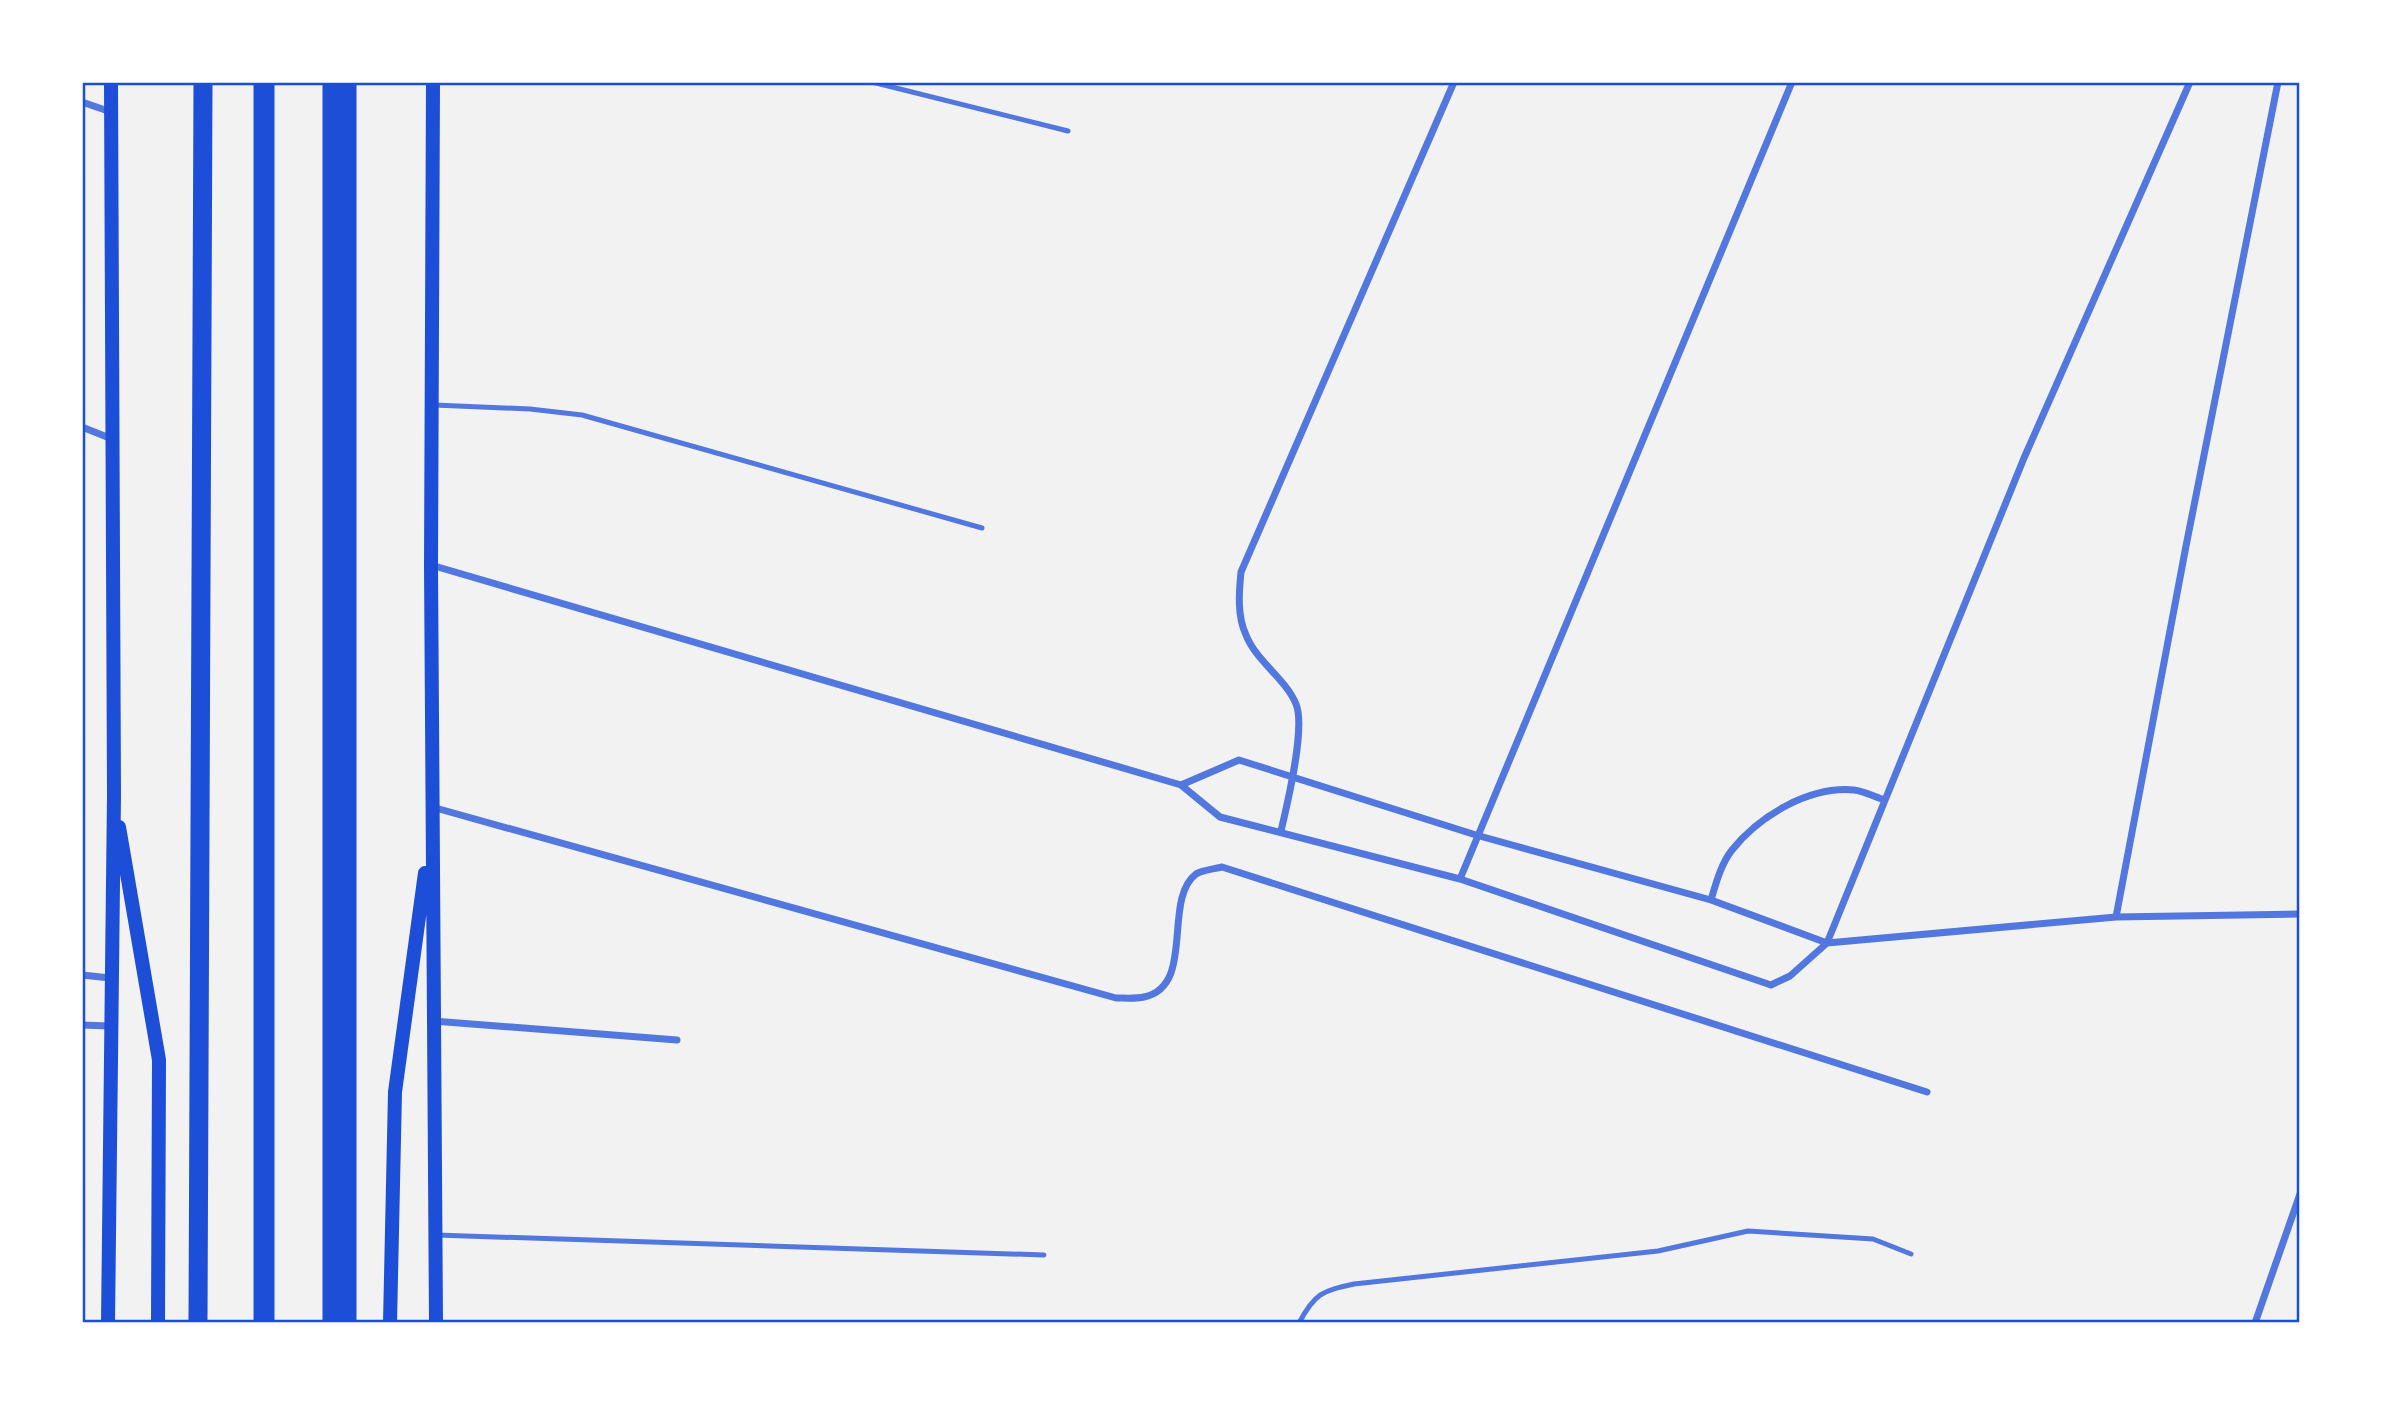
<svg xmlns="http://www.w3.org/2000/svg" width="2382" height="1405" viewBox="0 0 2382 1405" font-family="'Nunito Sans',sans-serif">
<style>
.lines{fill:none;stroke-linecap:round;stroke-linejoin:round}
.service{stroke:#5277de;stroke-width:5}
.minor{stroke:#5277de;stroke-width:7}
.secondary{stroke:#1d4ed8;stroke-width:14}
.trunk{stroke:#1d4ed8;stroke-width:19}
.motorway{stroke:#1d4ed8;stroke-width:21}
.neatline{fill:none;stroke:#1d4ed8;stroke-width:2.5}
</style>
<rect width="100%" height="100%" fill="#f2f2f2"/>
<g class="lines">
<path class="service" d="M872 82 1068 131
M434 405 530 409 582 415 982 528
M436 1235 1044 1255
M1299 1323C1315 1293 1322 1291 1354 1284L1658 1251 1748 1231 1873 1239 1911 1254"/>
<path class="minor" d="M82 102 111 112
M82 427 112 439
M431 565 1181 785 1220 817 1460 879 1771 985 1790 976 1827 943 2024 458 2190 82
M1181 785 1239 760 1476 835 1711 900 1827 943 2116 917 2300 914
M432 807 1116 998C1125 998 1135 999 1144 997 1196 986 1162 900 1196 874 1202 870 1214 869 1222 867L1927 1092
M1281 831C1287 805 1306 728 1296 704 1285 678 1256 661 1246 635 1237 616 1239 592 1241 572L1454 82
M1460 879 1792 82
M1711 900C1716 883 1721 864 1732 850 1759 816 1809 786 1854 790 1864 791 1875 797 1885 800
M2116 917 2186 546 2278 82
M82 975 110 978
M433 1021 677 1040
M82 1025 109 1026
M2255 1323 2300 1194"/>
<path class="secondary" d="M433 82 431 565 436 1323
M119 827 159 1060 158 1323
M108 1323 114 795 111 82
M390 1323 395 1092 425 873"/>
<path class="trunk" d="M198 1323 203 82
M332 1323V82"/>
<path class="motorway" d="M264 82V1323
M346 82V1323"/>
</g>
<rect width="2382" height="1405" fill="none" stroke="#ffffff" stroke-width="168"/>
<rect x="84" y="84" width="2214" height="1237" class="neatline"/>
</svg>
